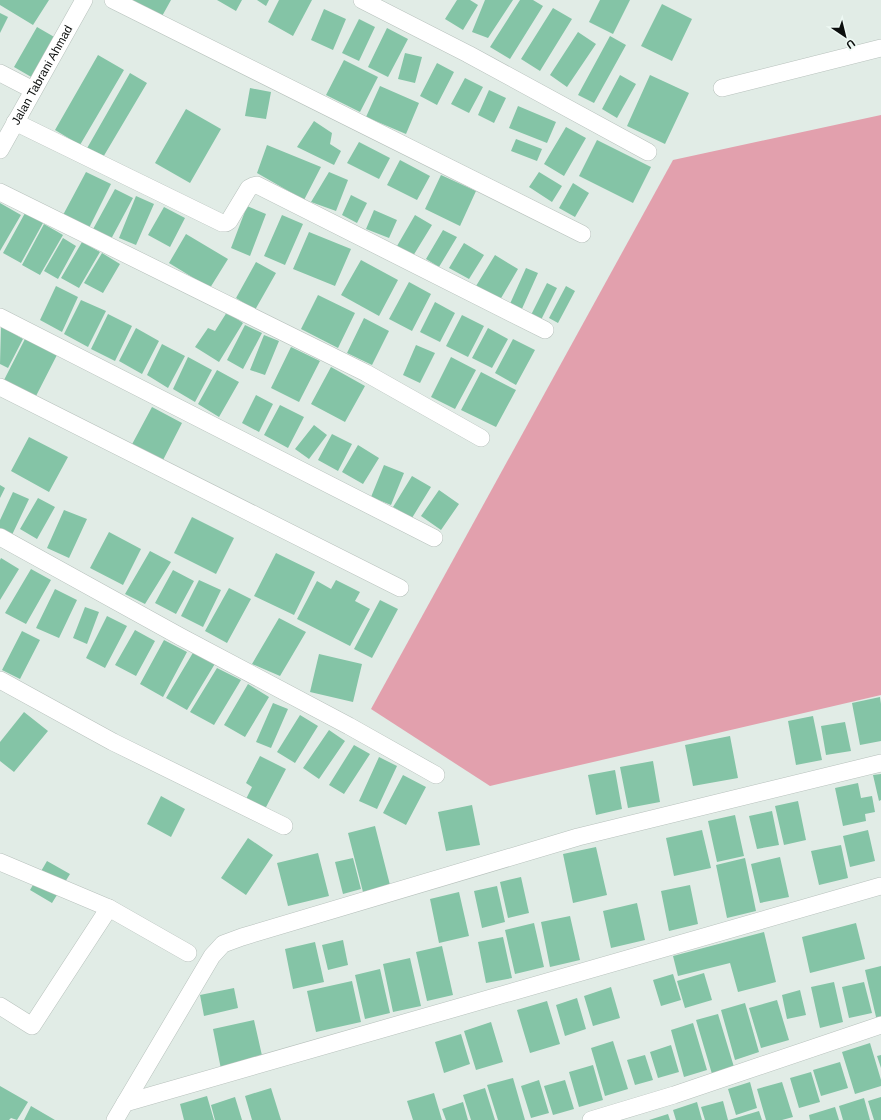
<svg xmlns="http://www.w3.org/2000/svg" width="881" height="1120" viewBox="0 0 881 1120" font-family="Helvetica,sans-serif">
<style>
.forest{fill:#e2a0ad}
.building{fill:#84c4a6}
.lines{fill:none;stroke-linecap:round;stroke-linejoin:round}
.street-casing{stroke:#b7c1bc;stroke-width:18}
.street{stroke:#fff;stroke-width:17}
.labels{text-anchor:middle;stroke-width:3;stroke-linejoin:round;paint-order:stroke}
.street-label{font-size:12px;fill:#0c0f0e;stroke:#eef9f4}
</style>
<rect width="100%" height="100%" fill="#e1ece6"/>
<path class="forest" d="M881 115V695L490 786 371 709 673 160Z"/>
<path class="building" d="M0 0H49L33 25 0 5Z
M129 0H171L161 18Z
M217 0H242L236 11Z
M257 0H269L266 6Z
M279 0H312L293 36 268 22Z
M457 0H470L478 5 463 30 445 19Z
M485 0H513L488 38 472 32Z
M520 0H533L543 6 510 59 490 47Z
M600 0H630L613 34 589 22Z
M662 4 692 19 672 61 641 46Z
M553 8 572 19 540 71 521 59Z
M324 9 346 19 333 50 311 40Z
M0 13 8 17 0 33Z
M359 19 375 27 359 61 342 53Z
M37 27 56 38 33 78 14 67Z
M387 28 408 39 388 77 368 67Z
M578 32 596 44 567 87 550 75Z
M610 36 626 45 594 103 578 95Z
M405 53 422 57 415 83 398 79Z
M98 55 124 70 80 145 55 130Z
M344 60 378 77 360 112 326 95Z
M437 63 454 72 437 105 420 96Z
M130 73 147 83 102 159 86 150Z
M620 75 636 84 617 118 602 109Z
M650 75 689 93 665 144 627 126Z
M465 78 483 87 469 113 451 104Z
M380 86 419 103 406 134 366 117Z
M250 88 271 92 266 119 245 116Z
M489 90 506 98 494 123 478 115Z
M518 106 556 122 547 143 509 128Z
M186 109 221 129 190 183 155 163Z
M314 121 332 133 330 144 341 151 334 165 297 147Z
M566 127 586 138 564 176 544 164Z
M516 139 542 149 537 161 511 151Z
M597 140 651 167 633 203 579 176Z
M359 142 390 158 379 179 347 163Z
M267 145 321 167 304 200 257 173Z
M400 160 430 176 417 200 387 185Z
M86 172 111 184 89 228 63 215Z
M329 172 348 180 336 211 311 202Z
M539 172 562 186 552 202 529 187Z
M441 175 476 191 460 226 425 209Z
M573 183 589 193 575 217 559 208Z
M115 189 133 198 110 241 92 231Z
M351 195 367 203 357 223 342 215Z
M136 196 154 204 136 245 119 238Z
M0 203 21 215 0 251Z
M247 206 266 214 250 256 231 248Z
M164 207 185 218 170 247 148 235Z
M374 210 397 220 389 238 366 229Z
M25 213 43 223 21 263 3 253Z
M282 215 303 224 285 265 264 256Z
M415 215 432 225 413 256 397 246Z
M44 224 63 235 40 275 22 265Z
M443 230 457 237 439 267 426 259Z
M309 232 351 249 335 286 293 269Z
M186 234 228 259 210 288 169 263Z
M63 238 76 246 58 279 44 271Z
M82 242 100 252 79 288 61 278Z
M464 243 484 255 469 279 449 268Z
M102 253 120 264 103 293 84 283Z
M495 255 518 269 500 300 476 286Z
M361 260 398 280 379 316 341 295Z
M256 262 276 273 255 310 236 298Z
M526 268 538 273 521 311 509 306Z
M409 282 431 294 412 331 389 319Z
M547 283 557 288 540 322 530 317Z
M56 286 78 297 62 332 40 320Z
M566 286 575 291 558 323 549 318Z
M318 295 355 313 338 348 301 329Z
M81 300 106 311 88 347 64 334Z
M435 302 455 313 440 342 420 332Z
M227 312 243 323 219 362 195 347 208 328 215 331Z
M108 314 132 326 115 361 91 349Z
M462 315 484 326 468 357 446 346Z
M364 318 389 331 372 365 347 353Z
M245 325 262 333 243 369 227 360Z
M1 326 23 339 8 368 0 364Z
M136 328 159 341 142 374 119 361Z
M488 328 508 339 492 368 472 358Z
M27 335 59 351 36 396 4 380Z
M264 335 279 341 265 375 250 370Z
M513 339 535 350 516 385 495 373Z
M162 344 185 356 168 388 147 375Z
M416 345 435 353 420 383 403 375Z
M291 347 320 361 299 402 271 388Z
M188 357 212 370 195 402 173 389Z
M451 357 476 370 455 409 431 397Z
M331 367 365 386 345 422 311 404Z
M217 370 239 382 219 417 198 404Z
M481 372 516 390 496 427 461 410Z
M256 395 273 404 259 432 242 423Z
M280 405 304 417 288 448 264 435Z
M152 407 182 423 161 464 130 448Z
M314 425 327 435 309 459 295 449Z
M332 434 352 444 338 471 318 460Z
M29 437 68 457 49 492 11 471Z
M358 445 379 458 363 484 342 472Z
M384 465 404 473 391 505 371 497Z
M412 476 431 487 412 518 393 507Z
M0 485 5 488 0 498Z
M439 490 459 504 441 530 421 516Z
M13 492 29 499 11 537 0 532V520Z
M38 498 55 507 37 539 20 529Z
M64 510 87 519 69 558 47 548Z
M192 517 234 538 216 574 174 553Z
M109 532 141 549 123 585 90 568Z
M150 551 171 562 145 604 125 594Z
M276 553 315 572 294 615 254 596Z
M1 558 19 569 0 600V560Z
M31 569 51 580 26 624 5 613Z
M173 570 194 581 176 614 155 603Z
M199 580 221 590 203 627 181 616Z
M336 580 360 592 355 601 370 609 350 646 297 619 317 581 331 589Z
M229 588 251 599 227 643 205 631Z
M55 589 77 600 59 638 36 628Z
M380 600 398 609 372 658 354 649Z
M85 607 99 612 87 644 73 638Z
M107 616 127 626 105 668 86 658Z
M279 618 306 632 280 676 252 664Z
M135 630 155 641 136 676 115 665Z
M22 631 40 640 20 679 2 670Z
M164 640 187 652 163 697 140 684Z
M194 651 216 662 187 710 166 698Z
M319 654 362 664 353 702 310 692Z
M217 668 241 680 214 725 190 712Z
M248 684 269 697 245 737 224 725Z
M880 697 881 704V741L860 745 852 703Z
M273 703 288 709 271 748 256 742Z
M24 712 48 731 14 772 0 761V742Z
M300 715 318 726 295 763 277 752Z
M813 716 822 760 796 765 788 721Z
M845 722 851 751 826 755 821 726Z
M329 730 345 741 319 779 303 768Z
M730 736 738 778 693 786 685 745Z
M354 745 370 754 344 794 329 785Z
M260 756 286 769 265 809 246 799 252 787 246 783Z
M379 757 397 766 377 809 359 801Z
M653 761 660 802 628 808 620 767Z
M615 770 622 809 596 815 588 775Z
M881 774V800L879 801 873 775Z
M403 775 426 787 406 825 383 813Z
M858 783 861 798 872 796 875 812 865 814 866 821 843 826 835 788Z
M161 796 185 809 171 837 147 824Z
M798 801 806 840 784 845 775 806Z
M472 805 480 845 446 851 438 812Z
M772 811 779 845 757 849 749 816Z
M735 815 744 856 717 862 708 821Z
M375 826 390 885 363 892 348 833Z
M702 830 711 868 674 876 666 838Z
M868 830 875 861 850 867 843 836Z
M248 838 273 855 246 895 221 878Z
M841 845 848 878 819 885 811 851Z
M596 847 607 895 573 903 563 854Z
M318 853 329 896 288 906 277 863Z
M780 857 789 897 760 903 751 864Z
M353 858 361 889 343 894 335 862Z
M745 858 756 911 727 918 716 865Z
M47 861 70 874 52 903 30 890Z
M521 877 529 913 508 918 500 882Z
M690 885 698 924 669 931 661 891Z
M497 886 505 922 482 928 474 891Z
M459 892 469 936 439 943 430 899Z
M637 903 645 940 611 948 603 911Z
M570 916 580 960 550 967 541 922Z
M534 923 544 967 515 974 505 930Z
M856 923 865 959 810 973 802 937Z
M764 932 776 982 738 992 730 963 678 976 673 956Z
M503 937 512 978 486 983 478 942Z
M343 940 348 965 328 970 322 945Z
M315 942 324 982 293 989 285 949Z
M442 946 453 995 427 1001 416 952Z
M410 958 421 1006 393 1012 383 964Z
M881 966V1020L877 1021 865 970Z
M380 969 390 1013 365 1019 355 975Z
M704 973 712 1000 685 1008 677 981Z
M673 974 681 1000 661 1006 653 980Z
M352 981 361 1022 316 1032 307 991Z
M834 982 843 1022 820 1028 811 987Z
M864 982 872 1013 849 1018 842 987Z
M611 987 620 1018 593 1026 584 996Z
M234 988 238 1008 204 1016 200 995Z
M800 990 806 1015 787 1019 782 995Z
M577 998 586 1029 565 1036 556 1005Z
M777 1000 789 1040 761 1048 749 1008Z
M547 1001 560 1044 530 1053 517 1010Z
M745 1003 759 1052 735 1060 721 1010Z
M718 1014 734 1067 712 1074 696 1020Z
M254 1020 263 1060 221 1069 213 1029Z
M491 1022 503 1062 476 1070 464 1031Z
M693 1023 707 1070 684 1077 671 1030Z
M461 1034 470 1064 444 1073 435 1042Z
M613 1041 628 1089 605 1096 591 1048Z
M870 1043 881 1080V1086L855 1094 842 1052Z
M671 1045 679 1072 658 1078 650 1052Z
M645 1055 653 1080 635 1085 627 1060Z
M881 1055V1068L877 1056Z
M840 1062 848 1088 821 1096 813 1070Z
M593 1065 603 1100 579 1107 569 1072Z
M811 1072 820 1102 799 1108 790 1078Z
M513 1078 525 1120H498L487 1085Z
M539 1080 549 1113 531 1118 521 1086Z
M565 1080 574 1109 553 1115 544 1086Z
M750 1082 757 1108 736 1115 728 1089Z
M782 1082 793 1117 782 1120H766L757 1089Z
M0 1086 28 1102 17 1120 11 1118 9 1120H0Z
M271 1088 281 1120H252L245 1096Z
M485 1088 495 1120H471L463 1095Z
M434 1093 442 1120H413L407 1101Z
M207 1096 214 1120H184L180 1104Z
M235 1097 242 1120H215L211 1105Z
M881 1097V1120H874L868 1101Z
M864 1098 870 1120H843L839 1106Z
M723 1101 728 1120H705L701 1107Z
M463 1102 468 1120H446L442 1109Z
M697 1102 702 1120H676L673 1110Z
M31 1106 55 1120H24Z
M835 1107 839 1120H810L809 1115Z
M759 1111 762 1120H729Z
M668 1114 670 1120H649Z"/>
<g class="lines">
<g class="street-casing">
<g id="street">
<path d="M113 0 582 234"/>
<path d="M362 0 468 54 648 152"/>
<path d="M0 73 33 90"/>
<path d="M722 88 881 48"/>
<path d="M15 122 222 223H226L229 221 249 188 253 186 257 185 545 330"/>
<path id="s1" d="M0 150 84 0"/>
<path d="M0 192 366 373 481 438"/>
<path d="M0 317 434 538"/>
<path d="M0 387 400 588"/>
<path d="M0 537 181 637 349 726 436 775"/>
<path d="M0 680 113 742 284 826"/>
<path d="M0 862 109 908 188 953"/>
<path d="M0 1006 32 1026 109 908"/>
<path d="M125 1103 212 956 223 944 242 937 578 837 881 763"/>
<path d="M115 1120 125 1103 881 886"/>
<path d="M591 1120 674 1095 881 1025"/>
</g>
</g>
<use href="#street" class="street"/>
</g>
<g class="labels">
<g class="street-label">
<text dy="4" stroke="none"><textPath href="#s1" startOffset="86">Jalan Tabrani Ahmad</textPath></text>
</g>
</g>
<g transform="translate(845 36) rotate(145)" stroke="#eef9f4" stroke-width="3" paint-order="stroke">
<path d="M0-3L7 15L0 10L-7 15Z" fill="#0c0f0e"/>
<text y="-6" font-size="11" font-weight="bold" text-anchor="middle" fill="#0c0f0e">U</text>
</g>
</svg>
